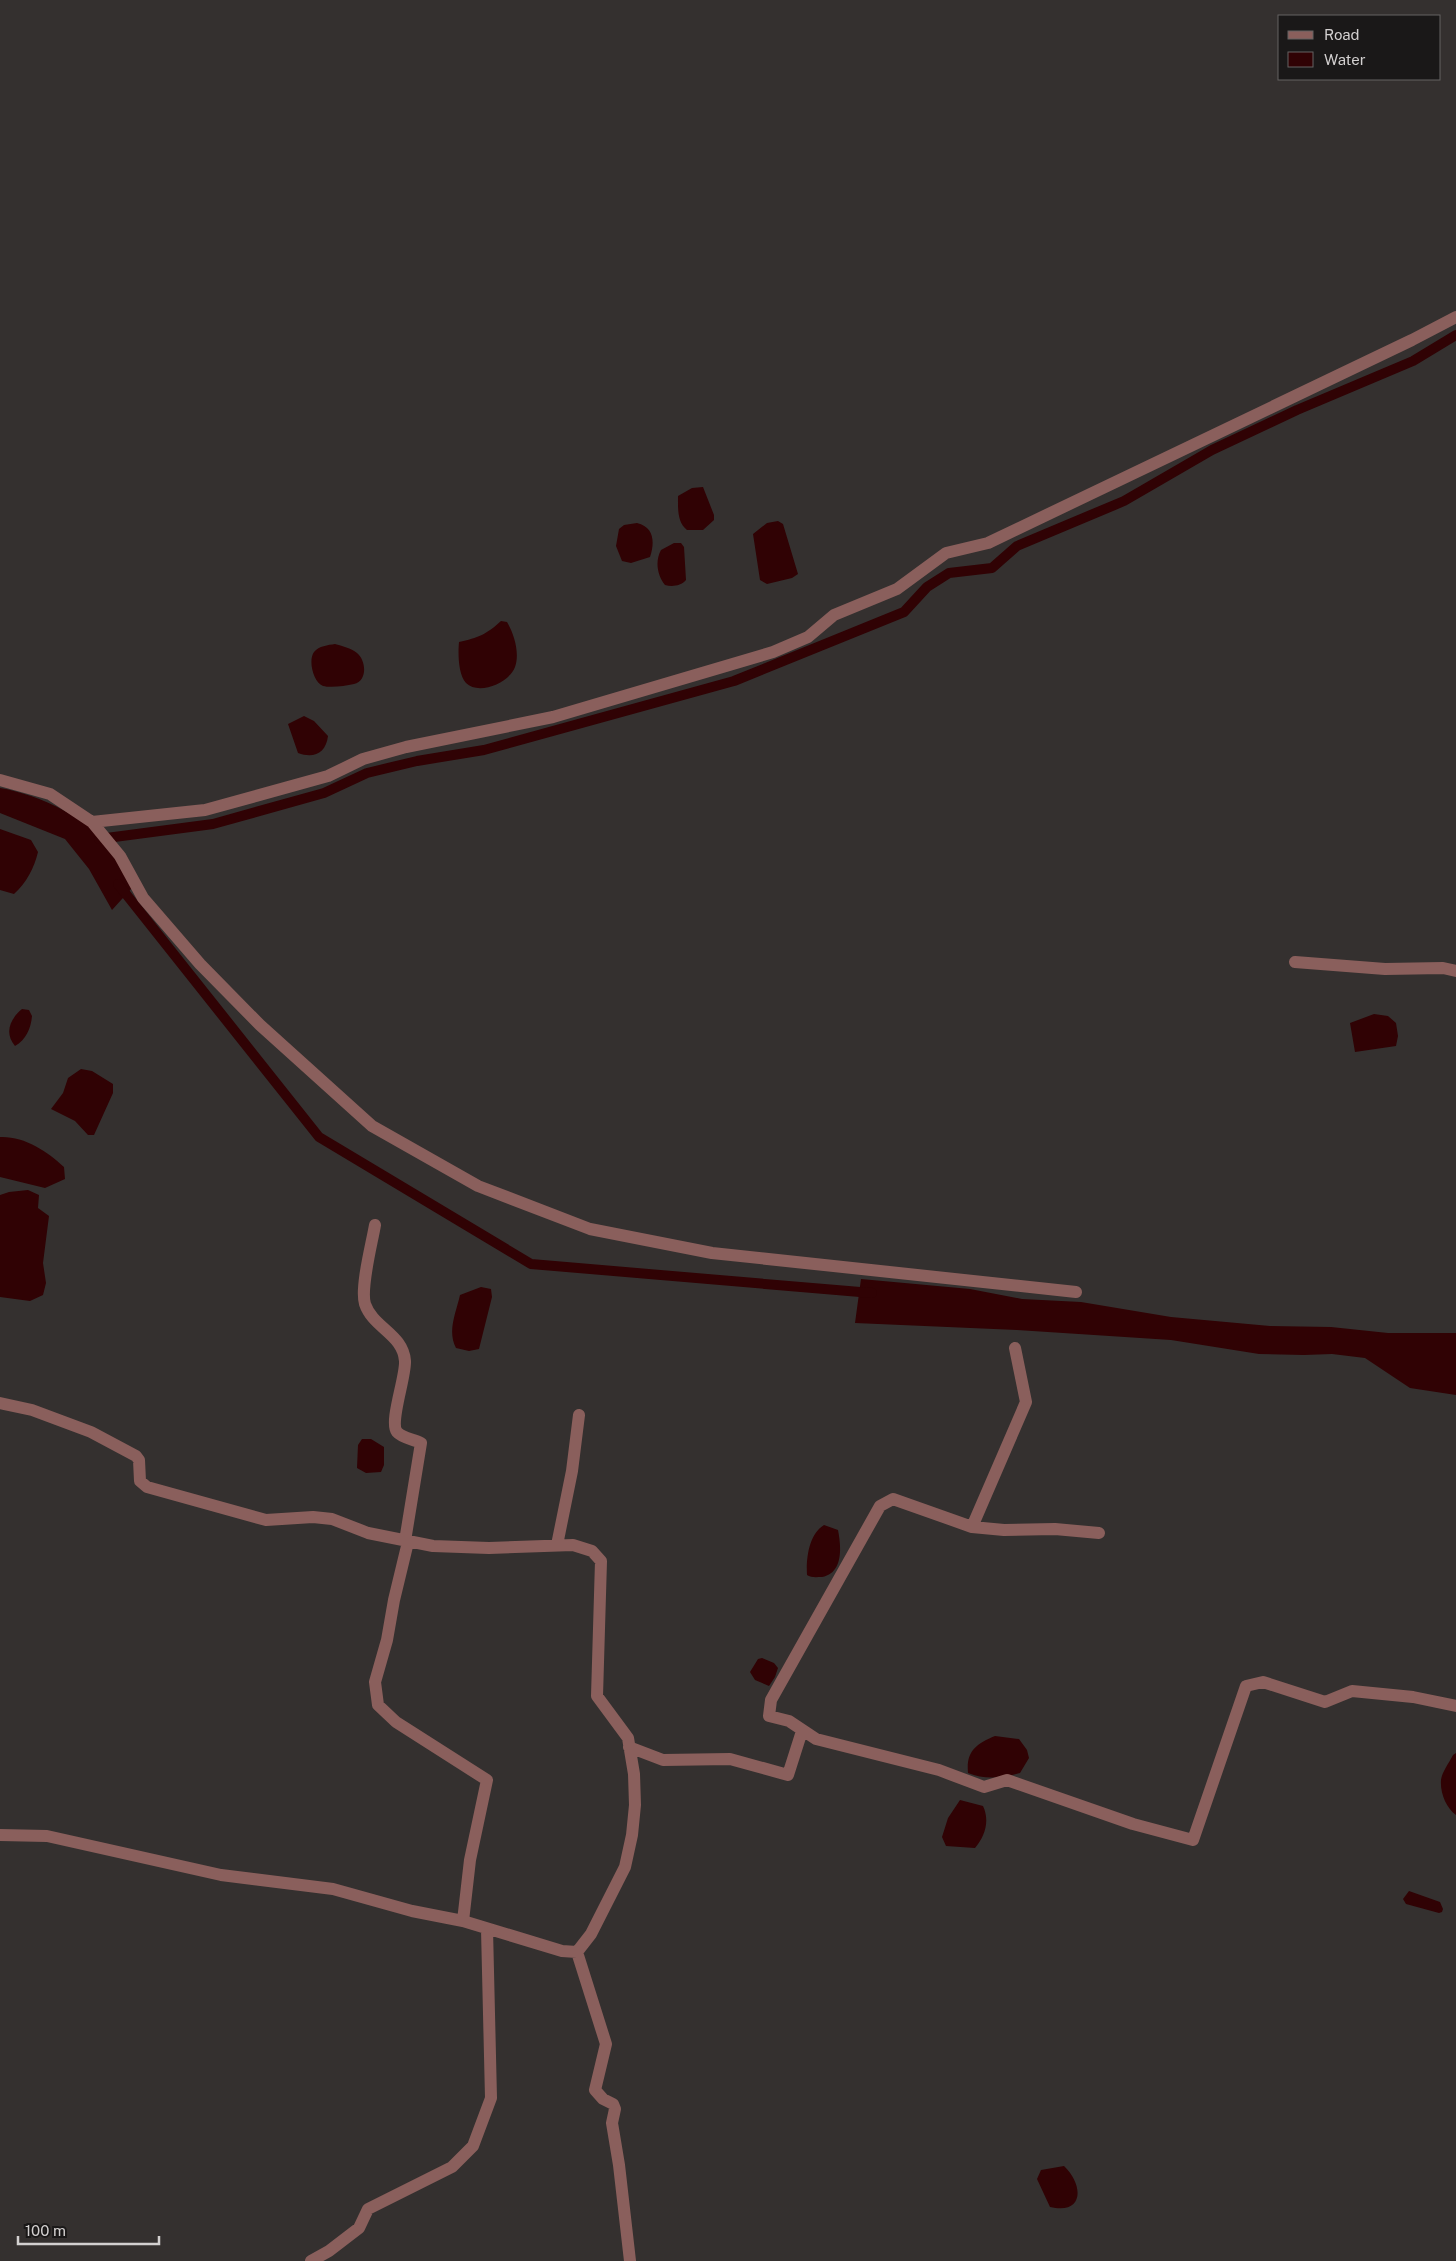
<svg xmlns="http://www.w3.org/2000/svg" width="1456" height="2261" viewBox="0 0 1456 2261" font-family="'Public Sans',sans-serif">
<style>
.water{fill:#300204}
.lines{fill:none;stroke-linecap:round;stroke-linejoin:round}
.canal{stroke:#300204;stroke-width:10}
.minor{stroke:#8a5f5c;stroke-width:12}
</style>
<rect width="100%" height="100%" fill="#34302f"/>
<path class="water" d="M703 487 714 515V520L703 530H687C677 522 678 508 678 496L692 488Z
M778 521 783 524 798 574 792 578 767 584 760 580 753 534 767 523Z
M637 523C654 527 655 542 650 557L631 563 622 561 616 546 619 529 624 525Z
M674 543H681L684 547 686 580C681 586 672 587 665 585 657 575 655 561 661 550Z
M501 621 507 622C514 634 520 653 515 667 510 682 479 696 466 683 458 674 458 653 459 642 478 638 487 634 501 621Z
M335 644C342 646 351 648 357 653 366 660 368 681 354 684 345 686 331 688 323 686 313 682 308 660 314 652 319 646 328 645 335 644Z
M304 716 314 721 328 736C326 753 314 759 298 753L288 724Z
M0 788C38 794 94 820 116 853 122 863 127 876 132 888L112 910 89 869 65 839 0 813Z
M0 829 31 840 38 852C34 868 27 882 14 894L0 890Z
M22 1009 29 1010 32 1016C31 1028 26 1040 15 1046 4 1033 10 1019 22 1009Z
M1374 1014 1388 1016 1396 1023 1398 1036 1396 1046 1355 1052 1350 1023Z
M81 1069 92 1071 113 1084V1093L94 1135H88L75 1121 51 1109 63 1093 68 1078Z
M0 1137C24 1136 47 1151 64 1167L65 1179 45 1188 0 1177Z
M28 1190 39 1195 38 1208 49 1216 43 1263 46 1283 43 1295 30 1301 0 1297V1195L9 1192Z
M861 1279 970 1289 1022 1299 1081 1302 1171 1317 1270 1326 1331 1327 1388 1333H1456V1395L1410 1388 1365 1358 1332 1354 1304 1355 1259 1354 1171 1340 1017 1330 855 1323Z
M481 1287 491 1289 492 1297 479 1349 469 1351 456 1348C447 1331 456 1313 460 1295Z
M362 1439H371L384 1447V1465L381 1472 366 1473 357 1468 358 1445Z
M824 1525 838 1530C841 1545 844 1573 822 1577 817 1577 811 1578 807 1575 806 1558 809 1534 824 1525Z
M762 1658 774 1663 778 1668 775 1677 769 1686 755 1680 750 1672 758 1659Z
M995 1736 1019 1739 1027 1750 1029 1758 1020 1773C1002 1778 985 1780 968 1773 966 1751 976 1744 995 1736Z
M1456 1753V1815C1446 1808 1440 1793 1441 1780 1442 1772 1449 1763 1453 1755Z
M960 1800 983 1806C990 1821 985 1836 975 1848L946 1846 942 1837 948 1818Z
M1409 1891 1440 1902 1443 1909 1442 1912 1439 1913 1406 1904 1403 1899Z
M1064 2166C1084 2185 1084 2215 1050 2207L1037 2179 1041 2170Z"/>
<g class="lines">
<path class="canal" d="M99 839 213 824 324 793 367 773 417 761 484 750 734 681 904 612 927 587 949 573 992 568 1017 546 1124 501 1212 450 1297 410 1413 361 1456 335
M118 884 319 1137 531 1264 872 1293"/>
<path class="minor" d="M0 780 50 794 92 822 205 810 328 776 363 759 406 747 553 717 773 652 808 637 834 615 897 589 946 553 988 543 1412 340 1456 317
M92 822 120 856 143 898 200 964 260 1025 372 1126 478 1186 590 1229 712 1253 1076 1292
M1295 962 1385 969 1443 968 1456 971
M375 1225C372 1243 360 1288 365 1304 373 1328 403 1334 405 1361 406 1377 389 1422 397 1432 402 1438 413 1439 421 1443L405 1541
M1015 1348 1026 1402 972 1527 893 1499 880 1506 771 1700 769 1716 789 1721 816 1739 939 1770 984 1787 1007 1780 1133 1824 1193 1840 1246 1686 1263 1682 1325 1702 1352 1691 1413 1697 1456 1706
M0 1403 32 1410 91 1432 136 1456 139 1460 140 1481 147 1487 266 1520 313 1517 332 1519 368 1533 433 1546 489 1548 573 1545 592 1551 601 1561 597 1696 628 1738 634 1774 635 1805 632 1835 625 1867 591 1934 577 1952 562 1951 463 1921 412 1911 333 1889 221 1875 47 1836 0 1835
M972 1527 1004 1530 1055 1529 1099 1533
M408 1542 394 1600 387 1640 375 1682 378 1705 396 1722 487 1780 470 1860 463 1921
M557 1545 572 1471 579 1415
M629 1747 663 1760 730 1759 788 1775 802 1731
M577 1952 606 2044 595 2090 603 2099 613 2104 615 2109 612 2123 619 2165 630 2261
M311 2261 329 2251 359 2228 368 2209 452 2167 473 2146 491 2098 487 1929"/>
</g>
<rect x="1278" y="15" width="162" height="65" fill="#1a1818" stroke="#646262"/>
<rect x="1288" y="31" width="25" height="8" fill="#8a5f5c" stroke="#646262"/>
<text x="1324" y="40" font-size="15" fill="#d3d0d0">Road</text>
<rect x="1288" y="52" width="25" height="15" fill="#300204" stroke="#646262"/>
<text x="1324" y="65" font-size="15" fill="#d3d0d0">Water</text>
<path d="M18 2236v8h141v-8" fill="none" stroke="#d3d0d0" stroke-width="2.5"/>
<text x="25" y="2236" font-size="15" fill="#d3d0d0" stroke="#1a1818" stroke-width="4" paint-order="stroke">100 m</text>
</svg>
